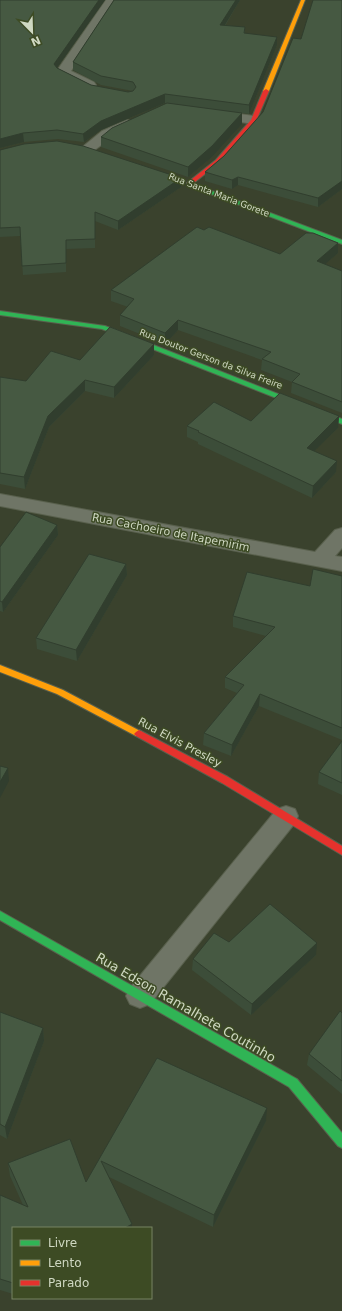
<svg xmlns="http://www.w3.org/2000/svg" width="342" height="1311" viewBox="0 0 342 1311" font-family="'DejaVu Sans',sans-serif">
<style>
.lines{fill:none;stroke-linecap:round;stroke-linejoin:round}
.street-casing{stroke:#59604d;stroke-width:2}
.fast-casing{stroke:#59604d;stroke-width:2}
.slow-casing{stroke:#59604d;stroke-width:2}
.jam-casing{stroke:#59604d;stroke-width:2}
.street{fill:#6f7566;fill-rule:evenodd}
.fast{fill:#30b455;fill-rule:evenodd}
.slow{fill:#ff9f0a;fill-rule:evenodd}
.jam{fill:#e5322d;fill-rule:evenodd}
.wall{fill:#3c4d39}
.shaded-wall{fill:#313e2e}
.building{fill:#465942;stroke:#313e2e}
.labels{text-anchor:middle;stroke-width:3;stroke-linejoin:round;paint-order:stroke}
.far-street-label{font-size:9px;fill:#cfd8c2;stroke:#3d4b24}
.street-label{font-size:11px;fill:#cfd8c2;stroke:#3d4b24}
.near-street-label{font-size:13px;fill:#cfd8c2;stroke:#3d4b24}
</style>
<rect width="100%" height="100%" fill="#3a422d"/>
<g class="lines">
<g class="street-casing">
<path id="street" d="M106 0H118L71 71 94 82 96 85 94 88 89 89 58 75 56 72Z
M212 110 254 116 259 117 261 120 259 123 254 124 207 117 205 114 207 111Z
M127 120 132 121 134 124 132 127 112 137 92 152 87 153 82 152 80 149 102 131Z
M0 494 315 552 335 530 342 528V548L335 556 342 557V571L0 506Z
M286 806 295 809 298 816 295 823 150 1004 140 1008 130 1004 126 996 130 988 277 809Z"/>
</g>
<g class="fast-casing">
<path id="fast" d="M187 183H191L342 240V244L187 185Z
M0 311 105 326 342 419V424L102 329 0 315Z
M0 911 297 1079 342 1133V1148L338 1146 289 1087 0 920Z"/>
</g>
<g class="slow-casing">
<path id="slow" d="M301 0H305L269 91 264 92 263 91Z
M0 665 63 690 142 732 144 734 142 736H136L57 694 0 672Z"/>
</g>
<g class="jam-casing">
<path id="jam" d="M266 89 269 91 256 121 220 162 191 185H187V183L216 160 251 120 263 91Z
M139 730 228 777 342 846V855L222 783 136 736 134 734 136 732Z"/>
</g>
<use href="#street" class="street"/>
<use href="#fast" class="fast"/>
<use href="#slow" class="slow"/>
<use href="#jam" class="jam"/>
</g>
<path class="wall" d="M0 0H105L57 68 91 85 128 92 133 91 101 85 73 70V62L114 0H240L225 26 245 27V34L277 45 249 114 165 103 101 130 84 142 58 139 24 142 0 148Z
M342 0V189L318 207 238 185 232 189 205 181V172L224 156 263 112 301 39Z
M242 124 212 157 188 177 101 147V137Z
M0 150 181 187 118 230 95 221V248L66 249V272L23 275 20 236 0 237Z
M204 230 280 254 338 243V253L325 264 342 271V413L291 393 292 382 261 370 262 360 178 330 165 344 120 326V315L128 307 111 301V290Z
M154 355 114 398 85 391 49 427 25 489 0 484V377L26 381 80 360Z
M339 416 338 428 314 451 336 472 312 498 198 444V442L187 437V426L251 421Z
M57 525 58 535 3 612 0 611V547Z
M126 564 127 575 77 661 37 649 36 638Z
M342 576V740L259 706 231 756 203 745 204 733 237 693 225 688V677L266 636 233 627V616L310 586Z
M342 741V795L318 784 319 772Z
M229 942 316 955 251 1015 192 970 193 959Z
M0 1012 43 1028 44 1041 7 1139 0 1135Z
M342 1013V1094L307 1065 309 1054Z
M157 1058 266 1121 213 1227 109 1177 13 1228V1294L0 1290V1195L23 1205 10 1176 8 1163 86 1182Z"/>
<path class="shaded-wall" d="M99 0H105L54 72V64Z
M236 0H240L220 33V25Z
M277 37V45L249 114V105Z
M165 94V103L101 130 84 142 83 134 101 121Z
M242 113V124L212 157 188 177V167Z
M23 133 24 142 0 148V139Z
M238 177V185L232 189V180Z
M181 178V187L118 230V221Z
M342 181V189L318 207V198Z
M338 243V253L316 272 317 261Z
M178 320V330L165 344V333Z
M154 344V355L114 398V387Z
M85 380V391L49 427 25 489 24 477 48 416Z
M339 416 338 428 306 459 307 448Z
M337 461 336 472 312 498 313 486Z
M57 525 58 535 3 612 2 602Z
M126 564 127 575 77 661 76 650Z
M260 694 259 706 231 756 232 745Z
M8 768 9 781 0 798V782Z
M317 943 316 955 251 1015 252 1004Z
M43 1028 44 1041 7 1139 5 1127Z
M267 1108 266 1121 213 1227 214 1215Z
M132 1224V1228H125Z"/>
<path class="building" d="M0 0H99L54 64 57 68 91 85 128 92 133 91 136 87 133 82 101 76 73 62 114 0H236L220 25 245 27 244 33 277 37 249 105 165 94 101 121 83 134 57 130 23 133 0 139Z
M313 0H342V181L318 198 238 177 232 180 205 172 224 156 263 112 293 38 301 39Z
M167 103 242 113 212 146 188 167 101 137 112 128Z
M57 141 83 146 181 178 118 221 95 212V239L66 240V263L22 266 20 227 0 228V150L24 144Z
M197 227 204 230 209 227 280 254 306 233H313L338 243 317 261 342 271V402L292 382 300 374 262 359 271 352 178 320 165 333 120 315 134 299 111 290Z
M110 327 154 344 114 387 85 380 48 416 24 477 0 473V377L26 381 51 351 80 360Z
M280 393 339 416 307 448 337 461 313 486 198 432 199 431 187 426 214 402 251 421Z
M26 512 57 525 2 602 0 601V547Z
M89 554 126 564 76 650 36 638Z
M313 569 342 576V728L260 694 232 745 204 733 244 685 225 677 275 627 233 616 247 572 310 586Z
M342 741V783L319 772Z
M0 766 8 768 0 782Z
M270 904 317 943 252 1004 193 959 214 933 229 942Z
M340 1011 342 1013V1081L309 1054Z
M0 1012 43 1028 5 1127 0 1124Z
M157 1058 267 1108 214 1215 101 1161 132 1224 125 1228H13V1283L0 1279V1195L28 1207 8 1163 70 1139 86 1182Z"/>
<g class="labels">
<g class="far-street-label">
<text transform="translate(219 195) rotate(21)" y="3">Rua Santa Maria Gorete</text>
<text transform="translate(211 359) rotate(21)" y="3">Rua Doutor Gerson da Silva Freire</text>
</g>
<g class="street-label">
<text transform="translate(171 532) rotate(11)" y="4">Rua Cachoeiro de Itapemirim</text>
<text transform="translate(180 742) rotate(28)" y="4">Rua Elvis Presley</text>
</g>
<g class="near-street-label">
<text transform="translate(186 1007) rotate(30)" y="5">Rua Edson Ramalhete Coutinho</text>
</g>
</g>
<rect x="12" y="1227" width="140" height="72" fill="#3d4b24" stroke="#778363"/>
<rect x="20" y="1240" width="20" height="6" fill="#30b455" stroke="#778363"/>
<text x="48" y="1247" font-size="12" fill="#cfd8c2">Livre</text>
<rect x="20" y="1260" width="20" height="6" fill="#ff9f0a" stroke="#778363"/>
<text x="48" y="1267" font-size="12" fill="#cfd8c2">Lento</text>
<rect x="20" y="1280" width="20" height="6" fill="#e5322d" stroke="#778363"/>
<text x="48" y="1287" font-size="12" fill="#cfd8c2">Parado</text>
<g transform="translate(32 32) rotate(157)" stroke="#3d4b24" stroke-width="3" paint-order="stroke">
<path d="M0-3L7 15L0 10L-7 15Z" fill="#cfd8c2"/>
<text y="-6" font-size="11" font-weight="bold" text-anchor="middle" fill="#cfd8c2">N</text>
</g>
</svg>
